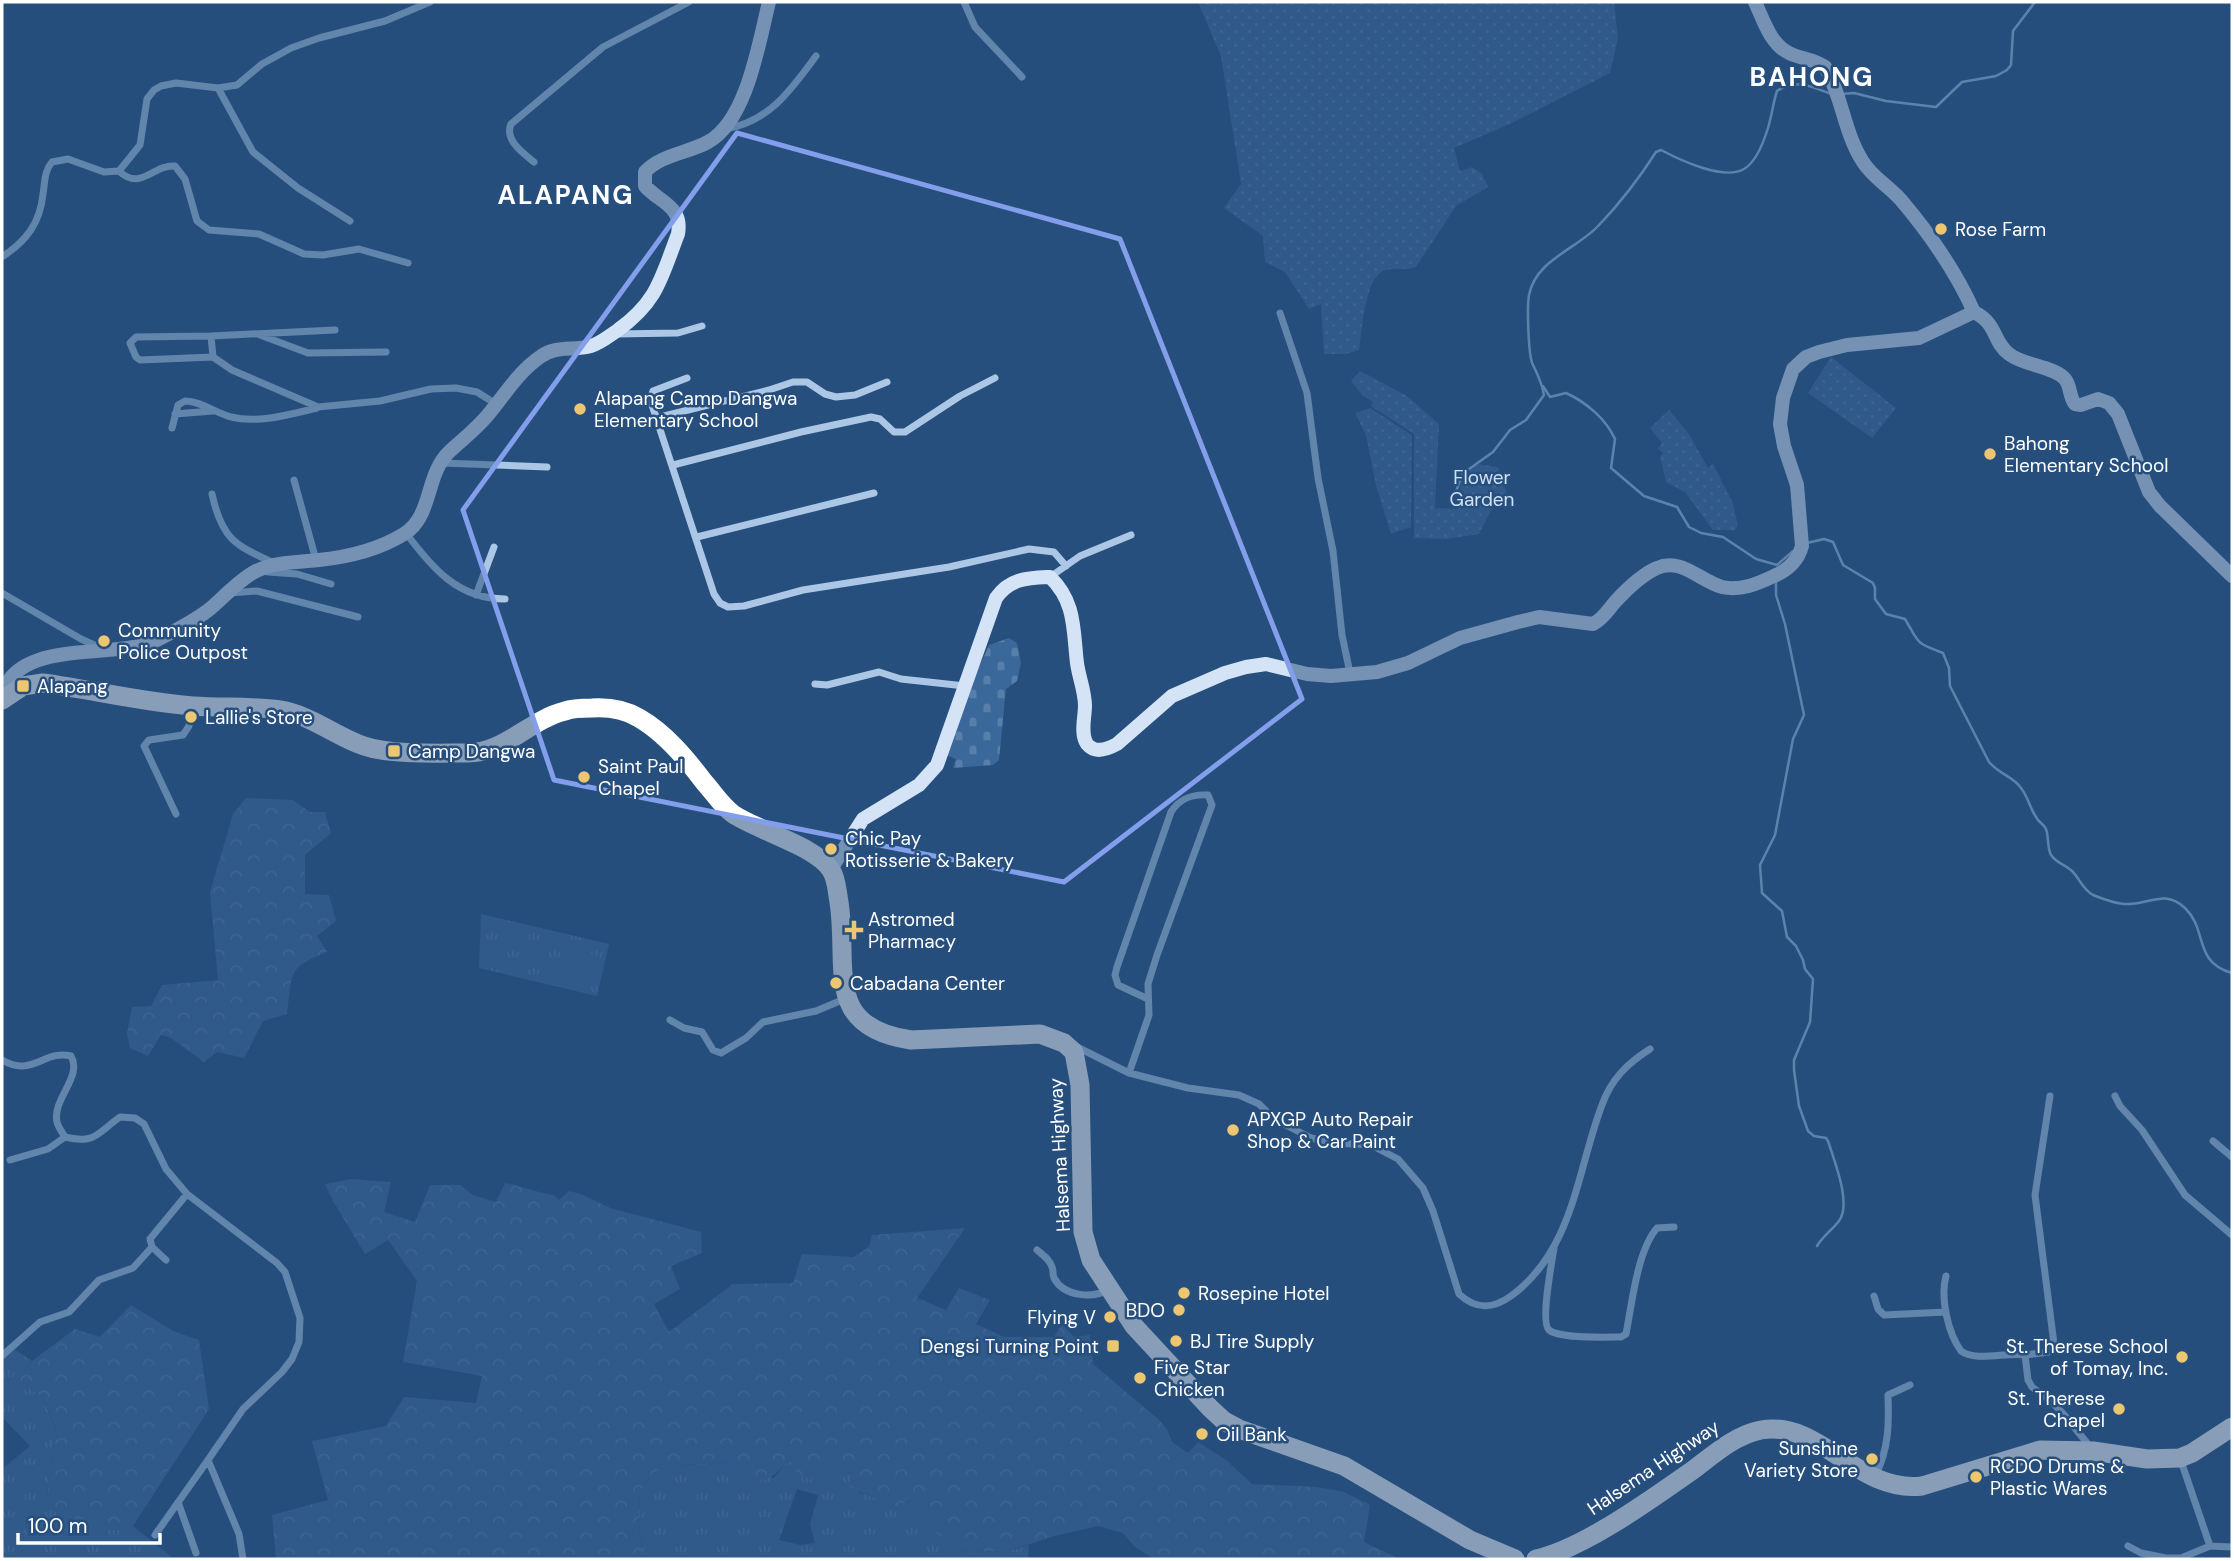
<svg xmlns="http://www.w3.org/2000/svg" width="2234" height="1561" viewBox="0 0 2234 1561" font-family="'DM Sans',sans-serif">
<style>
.grass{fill:url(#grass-tufts);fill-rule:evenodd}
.forest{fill:url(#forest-crowns)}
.cemetery{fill:url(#cemetery-stones)}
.park{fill:url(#park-dots)}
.pitch{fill:#3a689a}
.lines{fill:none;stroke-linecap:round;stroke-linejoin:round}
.stream{stroke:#a0c2e5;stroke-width:2.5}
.street{stroke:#abc7e5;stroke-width:7}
.secondary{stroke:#d4e3f5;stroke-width:14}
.highway{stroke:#fff;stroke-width:19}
.marked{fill:none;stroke:#839eea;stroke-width:5;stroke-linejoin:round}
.poi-dot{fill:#edc671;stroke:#264f7d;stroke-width:2.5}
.labels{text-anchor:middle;stroke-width:5;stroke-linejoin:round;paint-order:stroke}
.poi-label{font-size:19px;fill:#fff;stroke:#264f7d;text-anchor:start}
.park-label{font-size:19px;fill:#cee0f4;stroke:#264f7d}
.street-label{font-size:19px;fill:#fff;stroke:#264f7d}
.district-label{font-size:26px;font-weight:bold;letter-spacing:2px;fill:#fff;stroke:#264f7d}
</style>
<defs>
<pattern id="grass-tufts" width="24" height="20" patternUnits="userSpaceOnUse" patternTransform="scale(1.75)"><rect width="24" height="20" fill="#3a689a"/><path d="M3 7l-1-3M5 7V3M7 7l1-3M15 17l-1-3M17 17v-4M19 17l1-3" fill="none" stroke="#587fa9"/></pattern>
<pattern id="forest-crowns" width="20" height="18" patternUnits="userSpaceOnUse" patternTransform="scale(1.75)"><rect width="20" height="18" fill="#3a689a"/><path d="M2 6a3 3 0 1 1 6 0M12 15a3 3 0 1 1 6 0" fill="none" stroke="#587fa9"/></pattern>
<pattern id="cemetery-stones" width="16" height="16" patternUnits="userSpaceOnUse" patternTransform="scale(1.75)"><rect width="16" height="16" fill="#3a689a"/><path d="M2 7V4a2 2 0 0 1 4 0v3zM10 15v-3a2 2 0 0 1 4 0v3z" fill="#587fa9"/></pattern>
<pattern id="park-dots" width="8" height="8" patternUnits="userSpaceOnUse" patternTransform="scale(1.75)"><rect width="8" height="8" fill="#3a689a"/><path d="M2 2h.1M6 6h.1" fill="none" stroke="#587fa9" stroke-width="1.8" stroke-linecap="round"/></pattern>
</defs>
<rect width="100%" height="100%" fill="#264f7d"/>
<path class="grass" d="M481 914 609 944 597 996 479 968Z
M8 1345 32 1361 19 1379 43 1398 56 1429 47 1497 118 1530 133 1526 174 1559H2V1469L30 1446 2 1417V1351Z
M796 1460 811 1479V1464L823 1463 853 1474 859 1493 906 1503 915 1499 921 1511 953 1546 968 1552 1009 1551 1029 1545 1028 1559H645C639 1530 628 1485 661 1469 668 1465 715 1463 727 1462L738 1471 774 1478 787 1462ZM797 1489 818 1495 810 1524 815 1543 800 1545 779 1540Z"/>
<path class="forest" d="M246 798 293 800 310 812H325L331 833 305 855V894L329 895 336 921 317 936 327 952C286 968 293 973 287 1014L263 1021 244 1058 217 1052 204 1062 171 1038 161 1035 148 1056 130 1048 127 1034 132 1007 151 1006 162 985 218 980 210 892 233 814Z
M351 1179 391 1182 384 1212 415 1222 430 1185H460L473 1195 496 1202 505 1183C522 1186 536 1193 554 1195L559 1200 569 1191 581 1194 610 1208 701 1232 702 1253 671 1266 680 1289 654 1304 669 1332 733 1284 793 1283 802 1254 853 1257 869 1247 872 1235 965 1228 917 1298 946 1310 959 1288 990 1300 976 1324 1004 1337H1054L1062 1324 1074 1337 1090 1335 1093 1364 1158 1419 1167 1429 1172 1442 1188 1453 1198 1442 1226 1460 1252 1484 1317 1487 1344 1492 1370 1505 1364 1542 1400 1559H1154L1134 1546 1123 1533 1098 1526 1054 1536 1009 1551 968 1552 953 1546 927 1526 915 1499 888 1509C875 1494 864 1496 849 1486L853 1474 823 1464 811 1465V1479L803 1477 796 1472 795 1460 787 1462C772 1480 760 1485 736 1481L738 1471 727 1462C715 1463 668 1465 661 1469 628 1485 639 1530 645 1559H276L272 1515 328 1500 312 1441 386 1426 404 1397 476 1403 482 1376 403 1362 417 1281 388 1240 365 1254 333 1201 325 1184Z
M131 1305 173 1331 199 1340 209 1409 133 1526 118 1530 72 1529 47 1497 56 1428 43 1398 19 1379 32 1361 75 1329 100 1337Z"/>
<path class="cemetery" d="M1009 638 1017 643 1021 663 1017 681 1006 689 999 760 993 765 953 768 956 759 946 755 959 712 989 645Z"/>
<path class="park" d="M1198 2H1614L1618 38 1610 73 1512 123 1454 148 1460 171 1472 167 1482 174 1488 187 1456 206 1416 267C1405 271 1393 267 1383 271 1365 279 1362 331 1359 350L1346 354H1324L1321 304 1309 309 1285 272 1265 262 1263 236 1224 208 1241 184 1221 56Z
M1831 357 1896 408 1872 438 1808 393Z
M1360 371 1407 396 1439 424 1435 508 1458 509 1462 474 1476 464 1498 467 1510 503 1499 502 1490 512 1479 534 1446 539 1414 538V434L1371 406 1373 402 1363 396 1351 381Z
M1370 408 1412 435 1411 527 1391 534 1376 485 1366 435 1355 413Z
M1669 410 1689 434 1708 468 1713 464 1732 501 1738 525 1735 530H1713L1685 492 1666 482 1660 457 1663 453 1658 449 1662 443 1650 428Z"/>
<path class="pitch" d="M576 950 599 956 590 991 567 985Z"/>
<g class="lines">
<path class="stream" d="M1841 94 1854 93 1886 101 1936 107 1962 82 1996 76 2007 70 2011 65 2013 31 2035 2
M1543 386 1550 397 1566 393C1586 402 1606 419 1615 439L1611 468 1644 496 1677 507 1689 527 1701 533 1723 537 1756 559 1777 565
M1456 492 1462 474 1493 452 1510 430 1526 420 1544 395C1542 383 1538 375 1533 365 1528 356 1527 306 1529 295 1536 259 1578 249 1600 224 1621 202 1640 177 1656 152L1661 150C1680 160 1724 181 1744 169 1756 162 1764 141 1768 128 1772 115 1773 103 1777 91 1796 78 1812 87 1831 94
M1807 543 1824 539 1833 542 1843 565 1873 583 1875 588V599L1886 614 1905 619C1920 644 1914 642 1943 653L1949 668 1950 686 1989 762C2000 775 2013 776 2021 788 2028 797 2030 808 2036 817 2038 822 2044 824 2046 829 2049 837 2047 848 2051 855 2056 863 2066 865 2072 871 2080 879 2083 890 2093 895 2103 899 2119 905 2129 904 2150 904 2165 889 2185 908 2208 930 2193 962 2232 973
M1777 565 1793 551
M1776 582V595L1785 624 1804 715 1793 739 1775 835 1760 865 1762 893 1782 911 1787 937 1796 946 1803 960 1805 969 1813 979 1810 1022 1794 1060V1070L1799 1106 1808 1131 1814 1136 1826 1138 1828 1141C1834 1160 1852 1204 1839 1221 1832 1230 1823 1236 1817 1246"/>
<path class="street" d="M964 2 975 27 1022 77
M218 88 253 152 298 188 350 221
M725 129C769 122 791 90 816 56
M534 162C523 153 504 140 511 124L603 47 689 2
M119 171C141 192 153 164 175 166L185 179 197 221 209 230 259 234 304 254 323 255 359 249 408 263
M2 257C26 241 40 224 43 194 45 183 44 171 52 162L68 159 104 172 119 171 140 145 147 99 154 90 161 86 176 83 218 88 237 85 262 64 291 48 319 38 385 21 430 2
M1280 313 1307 393 1318 478 1333 551 1342 635 1350 673
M335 330 211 336 213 357 232 370 318 407 380 401 431 389 456 388 477 392 496 404
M616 334 678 333 702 326
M260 335 308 353 386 352
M211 336 136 337 130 343 136 357 140 360 213 357
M687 378 653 391 650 399 714 594 720 603 728 607 744 606 803 590 949 567 1029 549 1054 552 1066 566
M175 414 213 411
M656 418 769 390 793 382H807L825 394 836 397 855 395 887 382
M172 428 178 405 185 401C201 401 215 413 231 417 258 424 291 414 317 408
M441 463 547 467
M673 465 801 432 871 417 880 419 894 432H905L960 396 995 378
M294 480 316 560
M212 494C222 540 235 545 276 564
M406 533C432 568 458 599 505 599
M697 537 874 493
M268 572 297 574 331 584
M1050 577 1080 556 1131 535
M2 593 81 639 101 648
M230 593 257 591 358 617
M476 595 494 547
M815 684 827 685 879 672 901 679 965 686
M176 814 144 746 149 740 183 735 189 726 191 706
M670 1020 684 1028 702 1032 713 1050 721 1053 746 1038 763 1022 816 1011 847 998
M1075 1046 1129 1073 1188 1088 1239 1095 1259 1104 1274 1119 1311 1138 1333 1143 1371 1145 1398 1159 1423 1188 1433 1211 1459 1294C1476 1310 1493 1309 1511 1296 1574 1250 1577 1170 1602 1105 1611 1079 1628 1063 1650 1049
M2 1060C33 1078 44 1049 71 1056 83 1077 52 1099 57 1122 58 1127 62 1132 65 1137 96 1144 96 1134 120 1117L135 1118 144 1124 166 1169 187 1194 277 1263 285 1272 300 1318 299 1342 292 1359 282 1372 243 1409 208 1460 239 1534 243 1559
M1129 1073 1149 1015 1148 984 1157 955 1212 805 1208 795C1192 794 1180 798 1171 812L1117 967 1115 975 1118 985 1148 999
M2115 1096 2120 1106 2142 1130 2185 1195 2232 1235
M2213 1141 2232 1157
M10 1160 48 1149 65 1137
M1554 1248C1552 1262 1540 1322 1549 1330 1560 1339 1606 1337 1621 1337L1626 1334C1632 1304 1637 1251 1657 1228L1674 1227
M1037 1250C1043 1255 1050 1260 1052 1267 1054 1272 1052 1273 1054 1278 1064 1297 1094 1299 1109 1289
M166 1260 152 1247 150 1239 187 1194
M1946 1276C1940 1298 1948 1333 1961 1351 1975 1362 2007 1352 2025 1355L2028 1380 2032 1387 2052 1402 2066 1417 2091 1448
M1874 1296 1878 1309 1884 1315 1946 1312
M2025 1355 2049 1352 2054 1344 2035 1195 2050 1096
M2 1356 40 1322 69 1312 99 1280 133 1268 152 1247
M2181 1461 2210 1546
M1876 1474C1889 1448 1889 1423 1888 1395L1910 1385
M178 1502 196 1553
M155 1535 208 1460
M2128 1546 2141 1553 2166 1558H2181L2210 1546 2232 1547"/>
<path class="secondary" d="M1755 2C1763 19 1770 44 1789 53 1801 59 1815 59 1825 67 1842 95 1844 133 1863 162 1873 178 1889 186 1901 200 1929 233 1956 272 1974 312
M1974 312C1998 324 1992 341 2009 354 2024 366 2054 366 2065 379 2071 386 2069 397 2075 404L2081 405 2098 399 2109 403 2118 414 2149 492 2160 506 2232 576
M2 695C18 637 113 661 157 640 175 631 195 621 211 608 226 595 239 580 256 571 276 562 297 562 319 560 348 557 378 550 404 534 433 516 425 475 449 452 462 440 476 429 487 416 504 396 518 372 540 357 556 345 573 351 591 346 601 343 609 336 618 330 658 301 661 278 678 234 683 206 660 203 645 186V172C660 155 688 153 708 142 747 121 759 42 769 2
M831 869 863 819 919 785 937 765 996 598C1010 578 1028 578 1050 577 1076 602 1073 630 1077 663 1079 678 1085 691 1085 706 1085 717 1080 734 1087 744 1095 754 1108 749 1117 744L1172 696 1225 673 1246 667 1266 664 1307 674 1331 676 1377 672 1408 663 1460 638 1518 622 1539 617 1593 624C1603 619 1608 610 1615 602 1626 590 1643 574 1657 568 1681 557 1700 581 1722 587 1741 591 1757 584 1774 576 1788 570 1798 561 1802 546L1797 485 1784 446 1780 424 1783 398 1793 369 1806 357 1819 352 1847 345 1919 338 1974 312"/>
<path class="highway" d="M2 700 23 686 43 683C93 690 143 702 193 706 222 708 252 706 280 710 311 715 335 736 364 746 390 755 439 753 467 753 505 753 529 720 565 711 573 708 583 708 592 708 609 707 624 709 639 718 665 733 686 758 704 782 714 793 721 805 733 814 758 831 816 846 831 870 837 879 837 892 839 902 849 967 822 1027 911 1040L1040 1034 1064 1043 1074 1052 1080 1085 1083 1232 1091 1260 1134 1326 1210 1408 1224 1421 1239 1429 1344 1466 1470 1540 1515 1559
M1536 1559C1583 1549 1653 1498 1693 1470 1713 1455 1735 1435 1761 1430 1820 1419 1858 1494 1922 1486L2040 1450 2093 1451 2147 1459 2180 1458 2192 1453 2232 1427"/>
</g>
<path d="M0 0H2234V1561H0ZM737 133 1120 239 1302 699 1064 882 554 780 463 510Z" fill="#264f7d" fill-opacity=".55" fill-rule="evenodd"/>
<path class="marked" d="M737 133 1120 239 1302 699 1064 882 554 780 463 510Z"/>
<g class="poi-dot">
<circle cx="1941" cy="229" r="7"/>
<circle cx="580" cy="409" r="7"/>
<circle cx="1990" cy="454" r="7"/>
<circle cx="104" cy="641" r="7"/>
<rect x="16" y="679" width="14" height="14" rx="3.5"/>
<circle cx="191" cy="717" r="7"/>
<rect x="387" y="744" width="14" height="14" rx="3.5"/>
<circle cx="584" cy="777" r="7"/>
<circle cx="831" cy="849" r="7"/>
<path d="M850.5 919.5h7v7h7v7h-7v7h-7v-7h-7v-7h7z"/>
<circle cx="836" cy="983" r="7"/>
<circle cx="1233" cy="1130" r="7"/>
<circle cx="1184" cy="1293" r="7"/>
<circle cx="1179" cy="1310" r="7"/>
<circle cx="1110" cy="1317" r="7"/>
<circle cx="1176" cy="1341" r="7"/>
<rect x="1106" y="1339" width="14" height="14" rx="3.5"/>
<circle cx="2182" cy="1357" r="7"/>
<circle cx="1140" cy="1378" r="7"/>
<circle cx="2119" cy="1409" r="7"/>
<circle cx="1202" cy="1434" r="7"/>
<circle cx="1872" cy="1459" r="7"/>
<circle cx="1976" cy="1477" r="7"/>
</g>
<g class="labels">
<g class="poi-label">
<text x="1955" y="236">Rose Farm</text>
<text x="594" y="405">Alapang Camp Dangwa<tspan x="594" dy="22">Elementary School</tspan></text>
<text x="2004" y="450">Bahong<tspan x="2004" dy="22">Elementary School</tspan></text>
<text x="118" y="637">Community<tspan x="118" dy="22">Police Outpost</tspan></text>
<text x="37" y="693">Alapang</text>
<text x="205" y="724">Lallie's Store</text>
<text x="408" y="758">Camp Dangwa</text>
<text x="598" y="773">Saint Paul<tspan x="598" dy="22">Chapel</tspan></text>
<text x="845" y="845">Chic Pay<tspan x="845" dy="22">Rotisserie &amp; Bakery</tspan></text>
<text x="868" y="926">Astromed<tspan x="868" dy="22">Pharmacy</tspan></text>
<text x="850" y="990">Cabadana Center</text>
<text x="1247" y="1126">APXGP Auto Repair<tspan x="1247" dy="22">Shop &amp; Car Paint</tspan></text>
<text x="1198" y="1300">Rosepine Hotel</text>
<text x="1165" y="1317" text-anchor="end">BDO</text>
<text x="1096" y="1324" text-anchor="end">Flying V</text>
<text x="1190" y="1348">BJ Tire Supply</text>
<text x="1099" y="1353" text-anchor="end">Dengsi Turning Point</text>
<text x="2168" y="1353" text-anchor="end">St. Therese School<tspan x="2168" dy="22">of Tomay, Inc.</tspan></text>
<text x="1154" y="1374">Five Star<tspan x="1154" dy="22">Chicken</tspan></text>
<text x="2105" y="1405" text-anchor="end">St. Therese<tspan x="2105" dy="22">Chapel</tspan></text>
<text x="1216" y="1441">Oil Bank</text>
<text x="1858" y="1455" text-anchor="end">Sunshine<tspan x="1858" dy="22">Variety Store</tspan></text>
<text x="1990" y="1473">RCDO Drums &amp;<tspan x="1990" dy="22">Plastic Wares</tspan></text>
</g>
<g class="park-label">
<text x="1482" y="484">Flower<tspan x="1482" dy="22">Garden</tspan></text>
</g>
<g class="street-label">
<text transform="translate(1059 1155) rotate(-93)" y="7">Halsema Highway</text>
<text transform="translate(1653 1467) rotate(-34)" y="7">Halsema Highway</text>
</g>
<g class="district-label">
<text x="1812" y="86">BAHONG</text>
<text x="566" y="204">ALAPANG</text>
</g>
</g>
<rect width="2234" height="1561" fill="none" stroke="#ffffff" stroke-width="7"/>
<path d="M18 1533v10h142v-10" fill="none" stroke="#ffffff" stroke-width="3.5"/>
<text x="28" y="1533" font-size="21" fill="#ffffff" stroke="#264f7d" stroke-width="5" paint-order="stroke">100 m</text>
</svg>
